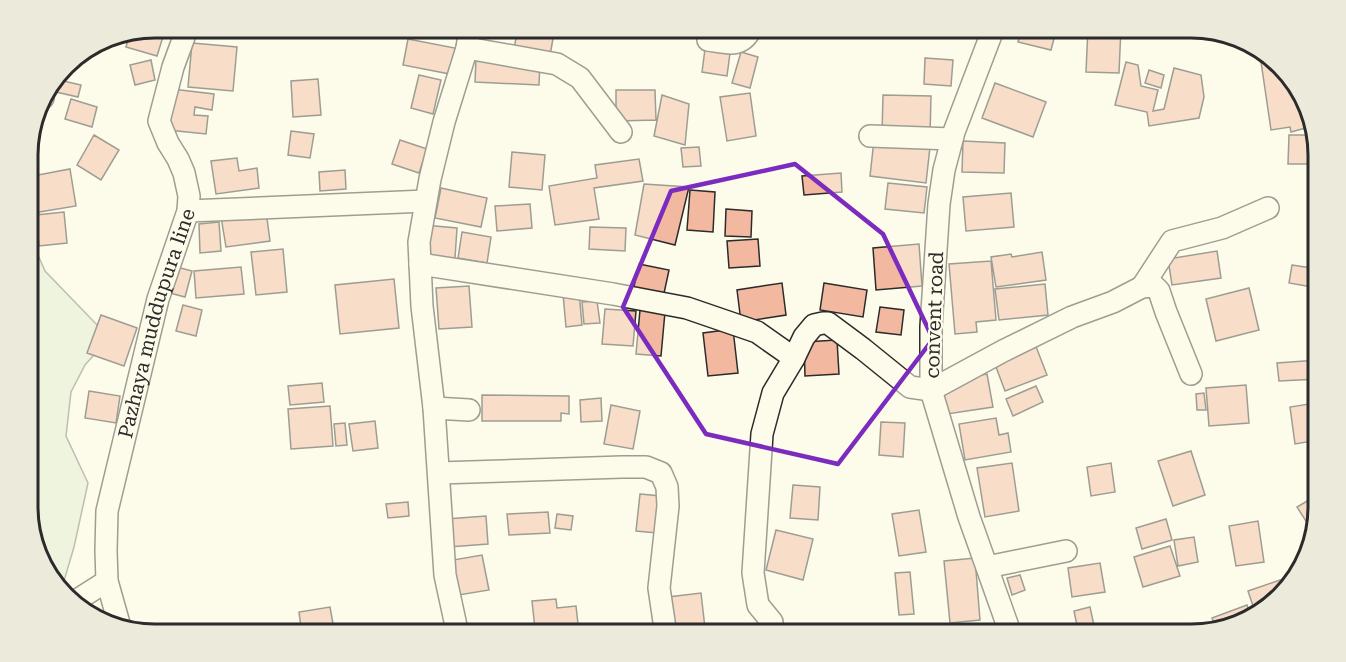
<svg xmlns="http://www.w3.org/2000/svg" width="1346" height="662" viewBox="0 0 1346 662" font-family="'Roboto Serif',serif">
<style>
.green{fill:#deebd1;stroke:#74746e;stroke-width:1.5}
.building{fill:#f2b8a0;stroke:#2b2b2b;stroke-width:1.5}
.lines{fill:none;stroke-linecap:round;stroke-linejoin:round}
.street-casing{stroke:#2b2b2b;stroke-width:24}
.street{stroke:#fdfbea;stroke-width:21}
.marked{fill:none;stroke:#7b2cbf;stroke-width:4.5;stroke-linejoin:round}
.labels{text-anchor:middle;stroke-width:4.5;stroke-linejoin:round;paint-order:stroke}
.street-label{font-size:20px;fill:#2b2b2b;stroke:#fdfbea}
.rim{fill:none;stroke:#2b2b2b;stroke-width:3}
</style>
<rect width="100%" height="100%" fill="#fdfbea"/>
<path class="green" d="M27 230 45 271 100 328 101 347 85 365 71 392 66 436 88 483 74 547 61 591 53 585 28 524Z"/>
<path class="building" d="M155 27H166L157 56 126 47 130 32Z
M518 27 554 33 549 61 513 54Z
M820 27H844L843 31 820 29Z
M1022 27H1057L1051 50 1018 42Z
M1088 27H1121L1119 73 1086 72Z
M408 39 460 49 455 75 403 65Z
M192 43 237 47 233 91 188 87Z
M705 49 730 53 727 76 702 72Z
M741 52 758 57 750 88 732 83Z
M1260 55H1264L1297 84 1313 126 1291 132 1290 127 1271 130Z
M925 58 953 60 951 86 924 84Z
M476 59 540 62 539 85 475 82Z
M151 60 155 80 135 85 130 65Z
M1126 62 1138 65 1141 86 1158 90 1153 111 1164 109 1174 68 1201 75 1204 97 1199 118 1149 126 1147 112 1115 105Z
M1149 70 1164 75 1161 88 1145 83Z
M419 75 441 80 433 114 411 108Z
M55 79 81 85 78 97 47 90Z
M318 79 321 115 293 117 291 81Z
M995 83 1046 102 1033 137 982 118Z
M172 89 214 94 212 110 195 107 194 115 208 116 206 134 168 130Z
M616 90H655L656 120 616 121Z
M750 93 756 136 727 141 720 97Z
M662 95 689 104 685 145 654 136Z
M883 95 931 96 930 136 882 134Z
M71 99 97 107 92 127 65 119Z
M291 131 314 134 310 158 288 155Z
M94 135 119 150 101 180 77 165Z
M1289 135H1316L1315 164H1288Z
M400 140 427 149 419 173 392 164Z
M874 140 930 147 926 183 870 176Z
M963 141 1005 143 1004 173 962 172Z
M699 147 701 166 683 167 681 148Z
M512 152 545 155 542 190 509 187Z
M237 158 239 171 257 168 259 188 216 194 211 161Z
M639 159 643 181 594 188 599 219 555 225 549 186 597 178 595 165Z
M70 169 76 206 27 214V177Z
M345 170 346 189 320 191 319 172Z
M841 173 842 192 804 195 802 176Z
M888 183 927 187 924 213 885 209Z
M644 184 689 187 675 245 635 235Z
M1309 186H1318V232H1313Z
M441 188 487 198 481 227 435 218Z
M690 190 715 192 713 232 687 230Z
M1011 193 1014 227 966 231 963 197Z
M530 204 532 228 497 231 495 206Z
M726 209 752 211 751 237 725 236Z
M266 211 270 241 226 247 221 217Z
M64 212 67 243 39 246 36 215Z
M219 222 221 251 200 253 199 224Z
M424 225 457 228 455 258 422 256Z
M590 227 626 228 625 251 589 249Z
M462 232 491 237 487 263 458 258Z
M758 239 760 266 729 268 727 241Z
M919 244 922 286 876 290 873 248Z
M283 249 287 292 256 295 251 252Z
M1217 251 1221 278 1172 285 1168 259Z
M1042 252 1046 280 996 287 991 257 1011 254 1012 257Z
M991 261 996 320 976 322 977 332 955 334 949 264Z
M639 264 669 270 663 298 633 291Z
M1292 265 1318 269V288L1289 283Z
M173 266 192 271 185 297 166 292Z
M241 267 244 294 196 298 194 271Z
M394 279 399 328 340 334 335 285Z
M782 283 786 315 741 322 737 290Z
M824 283 867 290 863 317 820 310Z
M1045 284 1048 315 999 320 995 289Z
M469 286 472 327 439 329 436 288Z
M1249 288 1259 330 1216 341 1206 299Z
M579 292 582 325 566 327 563 294Z
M597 301 600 323 584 324 582 302Z
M183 305 202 310 196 336 176 331Z
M880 307 904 310 901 335 876 332Z
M605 309 636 311 633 346 602 344Z
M640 310 665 312 661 356 636 354Z
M101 315 137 328 124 366 87 353Z
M733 329 738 373 708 376 703 333Z
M837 340 839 374 805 376 804 342Z
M1035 344 1047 375 1005 391 993 359Z
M1318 360 1319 379 1279 381 1277 363Z
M987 374 993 407 947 414 942 382Z
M322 383 324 402 290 405 288 386Z
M1246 385 1249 423 1209 426 1206 388Z
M1036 386 1043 402 1013 416 1006 399Z
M89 391 120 396 116 423 85 418Z
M1204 393 1206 410H1197L1196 394Z
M482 395 569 396V414L561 413V421H482Z
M601 398 602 421 581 422 580 400Z
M1315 403 1319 440 1295 444 1290 407Z
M611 405 640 411 633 449 604 444Z
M330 406 333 446 291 449 288 409Z
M996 418 999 435 1008 433 1011 452 965 460 959 424Z
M375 421 378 448 353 451 349 424Z
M881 422 905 423 903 457 879 455Z
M345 423 347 445 336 446 334 424Z
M1191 451 1205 495 1173 506 1158 461Z
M1012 463 1019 511 985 517 977 468Z
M1111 463 1115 492 1091 496 1087 467Z
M793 485 820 487 818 520 790 518Z
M640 494 661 496 657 533 636 531Z
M1319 494V507L1313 532 1297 507Z
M408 502 409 516 388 518 386 504Z
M919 510 926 552 899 556 892 514Z
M548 512 550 533 509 535 507 514Z
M557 514 573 516 571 530 555 528Z
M486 516 488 544 449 547 446 519Z
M1166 519 1172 540 1142 549 1136 528Z
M1258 521 1264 562 1236 566 1229 526Z
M776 530 813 539 803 580 766 570Z
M1194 537 1198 562 1178 566 1174 540Z
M1170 546 1180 576 1143 587 1134 557Z
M482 555 489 590 459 595 453 560Z
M975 558 980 620 950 623 944 561Z
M1100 563 1105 592 1072 597 1068 568Z
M910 572 914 614 899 615 895 573Z
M1020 575 1025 590 1012 595 1007 578Z
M1283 579 1286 587 1262 613 1256 615 1248 591Z
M701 593 705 628 671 632 668 597Z
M556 599 557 608 576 606 578 624 535 629 532 601Z
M1247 605 1251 617 1216 629 1212 618Z
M330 607 335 635H302L299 612Z
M1090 607 1096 635H1079L1074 611Z
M578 628 579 635H543V634Z"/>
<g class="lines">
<g class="street-casing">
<g id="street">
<path d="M994 27 954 132 944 170 939 204 931 327V390L969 517 1011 635"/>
<path d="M708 40C728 43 742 49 752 27"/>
<path d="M467 48 557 64 580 78 621 132"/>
<path d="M41 97 43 98"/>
<path d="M870 136 952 139"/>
<path d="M188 211 426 201"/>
<path d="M420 264 613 294 687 308 757 332 794 358"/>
<path d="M1142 287 1172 241 1222 228 1268 208"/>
<path d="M434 408 469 410"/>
<path d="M439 473 622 467H646L661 473 667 487 668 506 659 588 666 635"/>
<path d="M987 567 1066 551"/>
<path d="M74 602 107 581"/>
<path d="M772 622 758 605 753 573 762 434 773 393 794 358 804 337 814 325 823 323H828L863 349 910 387 931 390 1003 351 1072 317 1113 302 1142 287 1154 286 1159 291 1166 312 1191 374"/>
<path id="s1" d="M120 627 107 581 106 551 107 511 158 299 188 211 189 196 184 173 178 159 168 143 159 121 173 67 184 37 185 27"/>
<path d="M458 635 445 575 434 408 422 306 419 242 430 179 444 122 467 48 470 27"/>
</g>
</g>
<use href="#street" class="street"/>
</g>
<path d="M0 0H1346V662H0ZM795 164 883 234 933 339 838 464 706 434 623 307 671 191Z" fill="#fdfbea" fill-opacity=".55" fill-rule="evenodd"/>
<path class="marked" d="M795 164 883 234 933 339 838 464 706 434 623 307 671 191Z"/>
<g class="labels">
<g class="street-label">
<text transform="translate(934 315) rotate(-88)" y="7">convent road</text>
<text dy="7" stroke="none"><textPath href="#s1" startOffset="312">Pazhaya muddupura line</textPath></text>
</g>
</g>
<path d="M0 0H1346V662H0ZM155 38H1191A117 117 0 0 1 1308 155V507A117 117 0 0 1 1191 624H155A117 117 0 0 1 38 507V155A117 117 0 0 1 155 38Z" fill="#eceadb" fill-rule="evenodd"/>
<path class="rim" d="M155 38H1191A117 117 0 0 1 1308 155V507A117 117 0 0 1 1191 624H155A117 117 0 0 1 38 507V155A117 117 0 0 1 155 38Z"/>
</svg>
